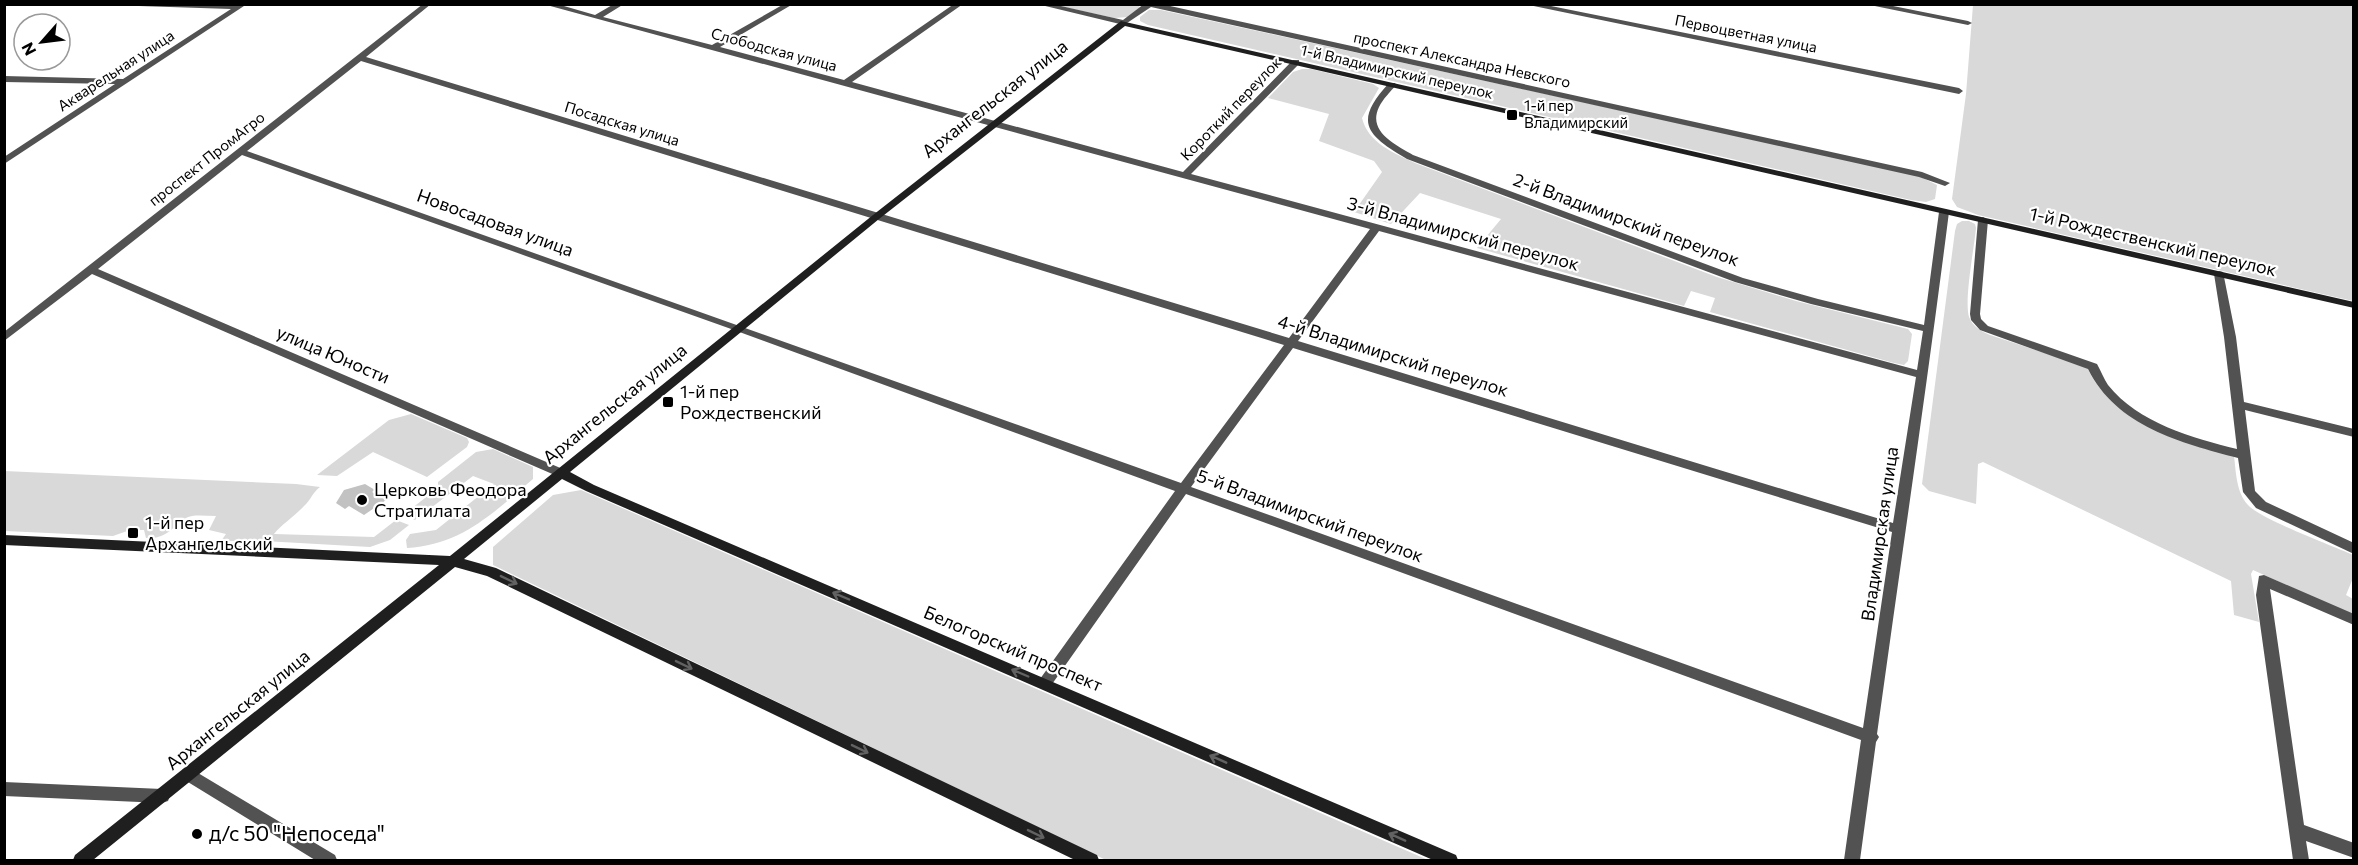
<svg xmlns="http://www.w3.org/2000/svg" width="2358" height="865" viewBox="0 0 2358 865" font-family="Commissioner,sans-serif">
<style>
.green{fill:#d9d9d9}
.building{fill:#c2c2c2}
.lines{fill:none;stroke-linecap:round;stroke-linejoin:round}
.street{fill:#525252;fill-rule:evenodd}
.secondary{fill:#1f1f1f;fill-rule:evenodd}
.oneway{stroke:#626262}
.poi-dot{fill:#000;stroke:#fff;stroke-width:2}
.labels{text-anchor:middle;stroke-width:4.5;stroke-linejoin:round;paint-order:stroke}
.far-street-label{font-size:15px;fill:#000;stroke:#fff}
.far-poi-label{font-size:15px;fill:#000;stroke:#fff;text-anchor:start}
.street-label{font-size:18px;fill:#000;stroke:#fff}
.poi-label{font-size:18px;fill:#000;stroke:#fff;text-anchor:start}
.near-poi-label{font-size:21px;fill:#000;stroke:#fff;text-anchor:start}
</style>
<rect width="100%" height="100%" fill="#fff"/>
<path class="green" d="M1138 4 1140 8 1128 17 1114 18 1055 5Z
M1973 5H2353V301L1978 215 1957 207 1952 199 1966 94Z
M1149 10H1161L1917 175 1937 185 1935 199 1926 202 1911 200 1148 25 1140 21V17Z
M1302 69H1311L1373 84 1379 88 1362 118C1368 143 1394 153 1415 163L1717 277 1796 301 1908 329 1912 334 1908 361 1904 365 1894 363 1710 312 1715 298 1691 291 1684 306 1477 248 1501 219 1420 193 1391 224 1354 212 1382 172 1374 161 1319 141 1329 114 1268 98 1293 72Z
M1962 221H1969L1975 224 1976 228C1974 249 1964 300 1969 317 1973 327 1981 331 1990 335L2087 367C2109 420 2185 438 2234 456 2236 471 2236 492 2248 505 2262 520 2331 545 2353 555V578L2346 595 2353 599V615L2253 570 2251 574 2259 622 2234 615 2231 581 1983 462 1978 464 1976 504 1929 491 1922 484 1955 231 1957 224Z
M411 414 467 438 469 442 467 447 427 477 373 452 337 476 317 475 389 420Z
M493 449 533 467V479C494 512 462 545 407 548L406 540 410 534 436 530 494 484 473 476 415 520 403 515 438 488V482L476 452Z
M4 471 296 484 320 487C312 493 311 500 304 506 295 516 282 524 274 534L374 537 396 520 409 525 390 540 370 547 264 541H221L226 534 209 530 216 516C208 516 199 515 192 516 175 519 172 540 146 538L144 530H130L113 536 5 531Z
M581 490 1428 860H1106L493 565V547L553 495Z"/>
<path class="building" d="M365 484 375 490 372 492 386 500 364 515 349 506 345 509 336 503 344 490Z"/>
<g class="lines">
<path class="street" d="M136 4H247L4 164V157L115 84 4 82V76L123 79 231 9 139 6Z
M423 4H431L366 57 1289 338 1370 229 543 4H557L595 15 614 4H624L603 17 712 45 784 4H793L720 47 844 80 954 4H963L852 82 1183 172 1293 60H1299V64L1191 174 1917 370 1923 331 1811 304 1735 282 1407 159C1366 135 1353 122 1389 83H1395L1396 85C1390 92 1383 99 1379 107 1367 132 1396 145 1413 155L1743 278 1818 299 1924 325 1939 212 1944 209 1947 210 1949 212C1927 386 1901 560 1877 734L1879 737 1876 742 1860 860H1844L1861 740 1186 494 1050 687 1045 689 1040 687 1038 683 1040 679 1175 491 734 330 242 155 98 269 565 470 567 473 565 476H557L92 274 4 341V332ZM361 61 1284 345 1181 483 247 151ZM1379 231 1916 377 1893 523 1298 341ZM1293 348 1892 532 1863 728 1191 487Z
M1037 4H1052L1123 20 1144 4H1161L1922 172 1950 183 1945 186 1919 177 1151 7 1124 25Z
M1524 4H1541L1959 88 1963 91 1959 94Z
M1865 4H1883L1968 21 1972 23 1968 25Z
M1983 217 1988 220 1980 314 1981 319 1988 326 2097 364C2101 371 2104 379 2108 385 2138 423 2193 438 2237 449L2224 337 2214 274 2219 271 2223 272 2236 337 2244 402 2354 429V437L2245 410 2255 491 2266 502 2354 543V554L2256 508 2243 492 2238 458C2181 443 2116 426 2088 369L1980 330 1971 320 1970 314 1978 220Z
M2264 575 2354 614V625L2270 589 2304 825 2354 843V858L2306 841 2309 860H2293L2256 595 2259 576Z
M188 767 335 855 337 860H315L183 779 180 774 183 769Z
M4 782 162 789 168 791 170 796 168 801 162 803 4 796Z"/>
<path class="secondary" d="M1121 21 2354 302V308L1125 26 879 219 570 472 594 485 1456 855 1458 860H1433L586 491 562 479 464 559 496 568 1097 855 1099 860H1075L487 576 455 567 93 860H73L75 855 439 565 4 545V535L450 556 873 215Z"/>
</g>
<defs><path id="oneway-shaft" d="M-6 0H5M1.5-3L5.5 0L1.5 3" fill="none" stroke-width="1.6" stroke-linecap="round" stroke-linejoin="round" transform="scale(1.5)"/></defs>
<g class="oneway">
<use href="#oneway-shaft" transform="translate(509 580) rotate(26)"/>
<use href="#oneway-shaft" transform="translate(841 596) rotate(-157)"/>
<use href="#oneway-shaft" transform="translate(684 665) rotate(26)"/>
<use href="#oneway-shaft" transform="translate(1020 673) rotate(-157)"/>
<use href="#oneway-shaft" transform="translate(860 749) rotate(26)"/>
<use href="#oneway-shaft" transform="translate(1218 759) rotate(-156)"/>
<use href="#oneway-shaft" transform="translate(1036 834) rotate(26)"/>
<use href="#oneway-shaft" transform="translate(1397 837) rotate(-156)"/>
</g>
<g class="poi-dot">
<rect x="1506" y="109" width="12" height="12" rx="3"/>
<rect x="662" y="396" width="12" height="12" rx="3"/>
<circle cx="362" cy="500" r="6"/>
<rect x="127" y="527" width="12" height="12" rx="3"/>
<circle cx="197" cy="834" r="6"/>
</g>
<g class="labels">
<g class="far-street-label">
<text transform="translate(1746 34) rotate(11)" y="5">Первоцветная улица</text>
<text transform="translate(774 50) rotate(15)" y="5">Слободская улица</text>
<text transform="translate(1462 60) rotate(12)" y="5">проспект Александра Невского</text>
<text transform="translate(116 71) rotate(-33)" y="5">Акварельная улица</text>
<text transform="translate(1397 72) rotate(13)" y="5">1-й Владимирский переулок</text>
<text transform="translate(1231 109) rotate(-46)" y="5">Короткий переулок</text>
<text transform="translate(622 124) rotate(17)" y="5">Посадская улица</text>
<text transform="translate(207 159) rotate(-38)" y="5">проспект ПромАгро</text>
</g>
<g class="far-poi-label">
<text x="1524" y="111">1-й пер<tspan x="1524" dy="17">Владимирский</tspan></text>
</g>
<g class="street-label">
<text transform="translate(995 99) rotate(-38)" y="6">Архангельская улица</text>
<text transform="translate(1626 220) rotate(20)" y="6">2-й Владимирский переулок</text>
<text transform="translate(495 223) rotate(20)" y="6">Новосадовая улица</text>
<text transform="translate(1463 234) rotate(15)" y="6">3-й Владимирский переулок</text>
<text transform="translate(2153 242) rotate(13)" y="6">1-й Рождественский переулок</text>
<text transform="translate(333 355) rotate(23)" y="6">улица Юности</text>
<text transform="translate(1393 356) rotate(17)" y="6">4-й Владимирский переулок</text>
<text transform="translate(615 404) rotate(-39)" y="6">Архангельская улица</text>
<text transform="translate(1310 516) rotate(20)" y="6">5-й Владимирский переулок</text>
<text transform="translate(1880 534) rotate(-82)" y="6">Владимирская улица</text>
<text transform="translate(1013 649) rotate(23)" y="6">Белогорский проспект</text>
<text transform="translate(238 710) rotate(-39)" y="6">Архангельская улица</text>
</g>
<g class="poi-label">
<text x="680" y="398">1-й пер<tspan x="680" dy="21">Рождественский</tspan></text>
<text x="374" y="496">Церковь Феодора<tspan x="374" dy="21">Стратилата</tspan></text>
<text x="145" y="529">1-й пер<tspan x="145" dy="21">Архангельский</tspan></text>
</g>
<g class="near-poi-label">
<text x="209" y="841">д/с 50 "Непоседа"</text>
</g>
</g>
<rect width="2358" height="865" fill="none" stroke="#000000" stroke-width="12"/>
<g transform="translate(42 42) rotate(242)"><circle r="28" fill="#ffffff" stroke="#999999" stroke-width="1.5"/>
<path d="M0-4.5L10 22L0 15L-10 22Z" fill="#000000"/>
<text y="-9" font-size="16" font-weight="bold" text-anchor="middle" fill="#000000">N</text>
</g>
</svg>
